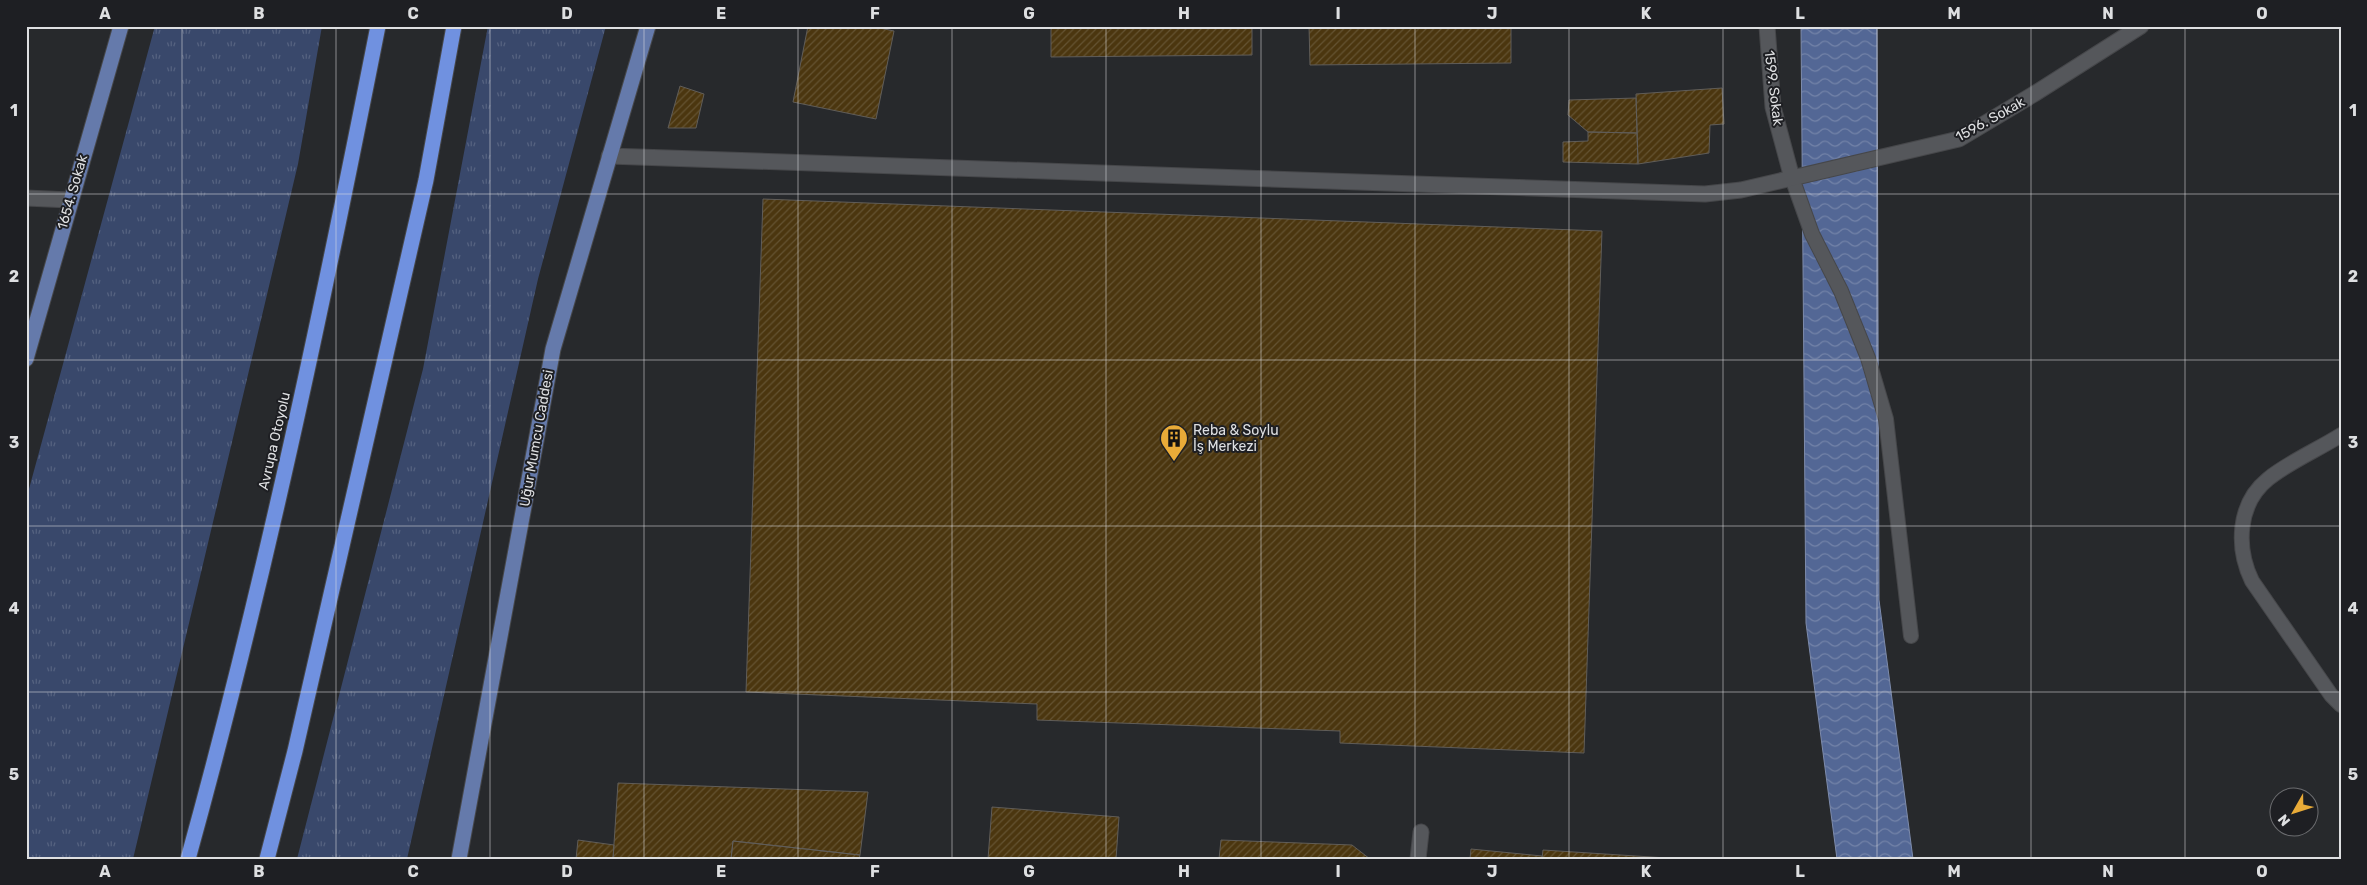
<svg xmlns="http://www.w3.org/2000/svg" width="2367" height="885" viewBox="0 0 2367 885" font-family="Rubik,sans-serif">
<style>
.grass{fill:url(#grass-tufts)}
.water{fill:url(#water-waves);stroke:#7d8bac}
.building{fill:url(#building-hatch);stroke:#605d59}
.lines{fill:none;stroke-linecap:round;stroke-linejoin:round}
.service-casing{stroke:#46474a;stroke-width:16}
.minor-casing{stroke:#46474a;stroke-width:17}
.primary-casing{stroke:#46474a;stroke-width:17}
.motorway-casing{stroke:#46474a;stroke-width:17}
.service{stroke:#55575b;stroke-width:14}
.minor{stroke:#55575b;stroke-width:15}
.primary{stroke:#657aab;stroke-width:15}
.motorway{stroke:#7091e0;stroke-width:15}
.grid{fill:none;stroke:#dedfe1;stroke-width:1;stroke-opacity:0.55}
.labels{text-anchor:middle;stroke-width:4;stroke-linejoin:round;paint-order:stroke}
.street-label{font-size:14px;fill:#dedfe1;stroke:#1e1f23}
.poi-label{font-size:14px;fill:#dedfe1;stroke:#1e1f23;text-anchor:start}
.neatline{fill:none;stroke:#dedfe1;stroke-width:2}
.grid-label{font-size:16px;text-anchor:middle;font-weight:bold;fill:#dedfe1}
</style>
<defs>
<pattern id="grass-tufts" width="24" height="20" patternUnits="userSpaceOnUse" patternTransform="scale(1.25)"><rect width="24" height="20" fill="#39486b"/><path d="M3 7l-1-3M5 7V3M7 7l1-3M15 17l-1-3M17 17v-4M19 17l1-3" fill="none" stroke="#556280"/></pattern>
<pattern id="water-waves" width="16" height="10" patternUnits="userSpaceOnUse" patternTransform="scale(1.25)"><rect width="16" height="10" fill="#536795"/><path d="M0 5q4-4 8 0t8 0" fill="none" stroke="#7383a8"/></pattern>
<pattern id="building-hatch" width="6" height="6" patternUnits="userSpaceOnUse" patternTransform="scale(1.25)"><rect width="6" height="6" fill="#4b360f"/><path d="M-1 1l2-2M0 6l6-6M5 7l2-2" fill="none" stroke="#645332"/></pattern>
</defs>
<rect width="100%" height="100%" fill="#27292c"/>
<path class="grass" d="M155 26H322L298 164 133 859H26V500Z
M488 26H606L538 279 407 859H297L423 369Z"/>
<path class="water" d="M1801 26H1877L1879 600 1913 859H1837L1806 623Z"/>
<path class="building" d="M808 26H870L894 31 876 119 793 102Z
M1051 26H1252V55L1051 57Z
M1309 26H1511V63L1310 65Z
M680 86 704 94 696 128H668Z
M1722 88 1724 124 1710 125 1709 153 1638 164 1636 94Z
M1636 98 1637 133 1588 132 1568 115 1569 100Z
M1588 132 1637 133 1638 164 1563 162V142L1588 141Z
M763 199 1602 231 1584 753 1340 743V731L1037 720V704L746 692Z
M618 783 868 792 860 855 733 841 731 859H613Z
M992 807 1119 817 1116 859H988Z
M578 840 614 845 613 859H576Z
M1221 840 1352 845 1370 859H1219Z
M733 841 860 855 859 859H731Z
M1471 849 1542 856V859H1470Z
M1543 850 1667 858 1542 859Z"/>
<g class="lines">
<g class="service-casing">
<path id="service" d="M1792 178 1812 234 1841 291 1868 358 1886 419 1911 636
M2341 435C2319 449 2287 463 2268 479 2237 504 2236 548 2252 581L2331 695 2341 705"/>
</g>
<g class="minor-casing">
<path id="minor" d="M1767 26 1773 107 1792 178
M609 156 1705 194 1741 190 1959 139 2034 94 2141 26
M26 198 70 200
M1418 859 1421 832"/>
</g>
<g class="primary-casing">
<path id="primary" d="M26 359 121 26
M459 859 553 349 648 26"/>
</g>
<g class="motorway-casing">
<path id="motorway" d="M188 859C264 585 323 305 378 26
M267 859 295 751 426 180 454 26"/>
</g>
<use href="#service" class="service"/>
<use href="#minor" class="minor"/>
<use href="#primary" class="primary"/>
<use href="#motorway" class="motorway"/>
</g>
<path class="grid" d="M182 26V859M336 26V859M490 26V859M644 26V859M798 26V859M952 26V859M1106 26V859M1261 26V859M1415 26V859M1569 26V859M1723 26V859M1877 26V859M2031 26V859M2185 26V859M26 194H2341M26 360H2341M26 526H2341M26 692H2341"/>
<defs>
<g id="building-pin" transform="scale(1.4375)"><path d="M0 17L-7.5 6A9.5 9.5 0 1 1 7.5 6Z" fill="#e9ab38" stroke="#1e1f23"/><path d="M-4-6H4V6H1V3H-1V6H-4ZM-2.5-4.3h1.7v1.8h-1.7ZM.8-4.3h1.7v1.8H.8ZM-2.5-1h1.7V.8h-1.7ZM.8-1h1.7V.8H.8Z" fill="#111"/></g>
</defs>
<g fill-rule="evenodd">
<use href="#building-pin" x="1174" y="438"/>
</g>
<g class="labels">
<g class="street-label">
<text transform="translate(1774 88) rotate(83)" y="5">1599. Sokak</text>
<text transform="translate(1990 119) rotate(-29)" y="5">1596. Sokak</text>
<text transform="translate(72 192) rotate(-74)" y="5">1654. Sokak</text>
<text transform="translate(536 438) rotate(-80)" y="5">Uğur Mumcu Caddesi</text>
<text transform="translate(274 441) rotate(-77)" y="5">Avrupa Otoyolu</text>
</g>
<g class="poi-label">
<text x="1193" y="435">Reba &amp; Soylu<tspan x="1193" dy="16">İş Merkezi</tspan></text>
</g>
</g>
<rect width="2367" height="885" fill="none" stroke="#1e1f23" stroke-width="55"/>
<g transform="translate(2294 812) rotate(231)"><circle r="24" fill="#1e1f23" stroke="#6b6c6f"/>
<path d="M0-4L9 19L0 12L-9 19Z" fill="#e9ab38"/>
<text y="-8" font-size="14" font-weight="bold" text-anchor="middle" fill="#dedfe1">N</text>
</g>
<rect x="28" y="28" width="2312" height="830" class="neatline"/>
<g class="grid-label">
<text x="105" y="19">A</text>
<text x="259" y="19">B</text>
<text x="413" y="19">C</text>
<text x="567" y="19">D</text>
<text x="721" y="19">E</text>
<text x="875" y="19">F</text>
<text x="1029" y="19">G</text>
<text x="1184" y="19">H</text>
<text x="1338" y="19">I</text>
<text x="1492" y="19">J</text>
<text x="1646" y="19">K</text>
<text x="1800" y="19">L</text>
<text x="1954" y="19">M</text>
<text x="2108" y="19">N</text>
<text x="2262" y="19">O</text>
<text x="14" y="116">1</text>
<text x="2353" y="116">1</text>
<text x="14" y="282">2</text>
<text x="2353" y="282">2</text>
<text x="14" y="448">3</text>
<text x="2353" y="448">3</text>
<text x="14" y="614">4</text>
<text x="2353" y="614">4</text>
<text x="14" y="780">5</text>
<text x="2353" y="780">5</text>
<text x="105" y="877">A</text>
<text x="259" y="877">B</text>
<text x="413" y="877">C</text>
<text x="567" y="877">D</text>
<text x="721" y="877">E</text>
<text x="875" y="877">F</text>
<text x="1029" y="877">G</text>
<text x="1184" y="877">H</text>
<text x="1338" y="877">I</text>
<text x="1492" y="877">J</text>
<text x="1646" y="877">K</text>
<text x="1800" y="877">L</text>
<text x="1954" y="877">M</text>
<text x="2108" y="877">N</text>
<text x="2262" y="877">O</text>
</g>
</svg>
